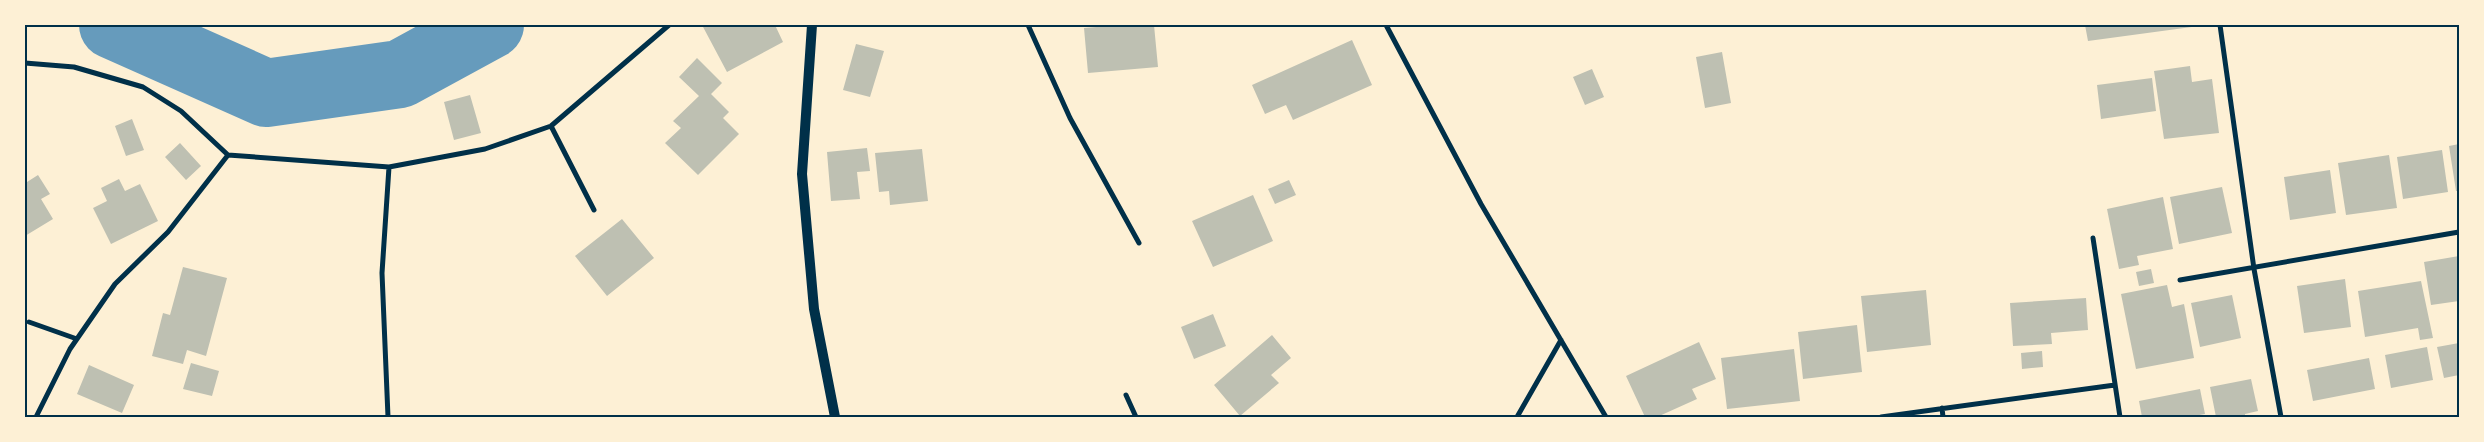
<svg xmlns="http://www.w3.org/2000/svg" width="2484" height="442" viewBox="0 0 2484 442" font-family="'Source Sans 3',sans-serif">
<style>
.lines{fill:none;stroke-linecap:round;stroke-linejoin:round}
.river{stroke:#669bbc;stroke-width:68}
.building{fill:#bec0b2}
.minor{stroke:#003049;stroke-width:5}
.secondary{stroke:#003049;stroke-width:10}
.neatline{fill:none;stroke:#003049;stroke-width:2}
</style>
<rect width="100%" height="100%" fill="#fdf0d5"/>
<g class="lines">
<path class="river" d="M113 25 266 93 400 74 490 25"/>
</g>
<path class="building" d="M702 25H775L783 42 727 72Z
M1121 25H1154L1158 67 1088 73 1084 28Z
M2085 25H2199V26L2088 41Z
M1352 40 1372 85 1293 120 1286 105 1265 114 1252 85Z
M856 44 884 51 870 97 843 90Z
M1722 52 1731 103 1705 108 1696 57Z
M697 58 722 83 711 94 729 112 723 118 739 134 698 175 665 143 681 128 673 121 699 96 679 77Z
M2190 66 2192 82 2212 79 2219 133 2164 139 2154 71Z
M1592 69 1604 97 1585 105 1573 77Z
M2152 78 2156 111 2101 119 2097 85Z
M470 95 481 133 454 140 444 102Z
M132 119 144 150 126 156 115 126Z
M180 143 201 166 186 180 165 157Z
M2459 144V191H2456L2449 146Z
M867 148 870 171 857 172 860 199 831 201 827 152Z
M922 149 928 201 890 205 889 191 879 192 875 153Z
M2442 150 2448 192 2403 199 2397 157Z
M2389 155 2397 208 2346 215 2338 163Z
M2330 170 2336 213 2290 220 2284 177Z
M38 175 50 194 41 199 53 219 25 236V179L27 182Z
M119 179 125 191 140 184 158 221 111 244 93 208 107 201 101 188Z
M1289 180 1296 195 1275 204 1268 189Z
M2222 187 2232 233 2179 244 2170 197Z
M1253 195 1273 241 1213 267 1192 221Z
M2163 197 2173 249 2137 256 2139 265 2119 269 2107 209Z
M622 219 654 258 607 296 575 256Z
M2459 256V301L2431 305 2424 262Z
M183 267 227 278 206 356 187 350 183 364 152 356 163 313 170 315Z
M2151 269 2154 283 2139 286 2136 272Z
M2345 279 2351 327 2304 333 2297 286Z
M2421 281 2433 338 2420 340 2418 328 2365 337 2358 291Z
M2167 285 2172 307 2184 304 2194 358 2136 369 2121 294Z
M1926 290 1931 345 1867 352 1861 296Z
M2232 295 2241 338 2200 347 2191 303Z
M2086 298 2088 330 2051 333 2052 344 2013 346 2010 303Z
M1213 314 1226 346 1194 359 1181 327Z
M1857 325 1862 372 1803 379 1798 332Z
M1272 335 1291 358 1271 375 1279 383 1240 416 1214 385Z
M1699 342 1716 379 1692 389 1697 399 1657 417H1645L1626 376Z
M2459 343V375L2444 378 2437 347Z
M2427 347 2433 380 2391 388 2385 355Z
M1794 349 1800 401 1727 409 1721 358Z
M2042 351 2043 367 2022 369 2021 353Z
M2369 358 2375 389 2313 401 2307 370Z
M191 363 219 371 212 396 183 389Z
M89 365 134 385 122 413 77 394Z
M2251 379 2258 411 2245 414V417H2216L2210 387Z
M2200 389 2205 414 2188 417H2142L2139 401Z"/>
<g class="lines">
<path class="minor" d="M1028 25 1070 118 1139 243
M1386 25 1481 204 1606 417
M2220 25 2254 269 2281 417
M25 63 74 67 143 87 181 111 228 155 389 167 485 149 551 126 669 25
M551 126 594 210
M2093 238 2120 417
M2180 280 2459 232
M29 322 77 339
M1126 395 1136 417
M1942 408 1943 417
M36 417 70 349 115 284 168 232 228 155
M388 417 382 273 389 167
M1517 417 1561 340
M1881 417 2115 385"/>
<path class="secondary" d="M812 25 802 174 814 309 835 417"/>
</g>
<rect width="2484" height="442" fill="none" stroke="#fdf0d5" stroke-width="52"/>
<rect x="26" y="26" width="2432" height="390" class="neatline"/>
</svg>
